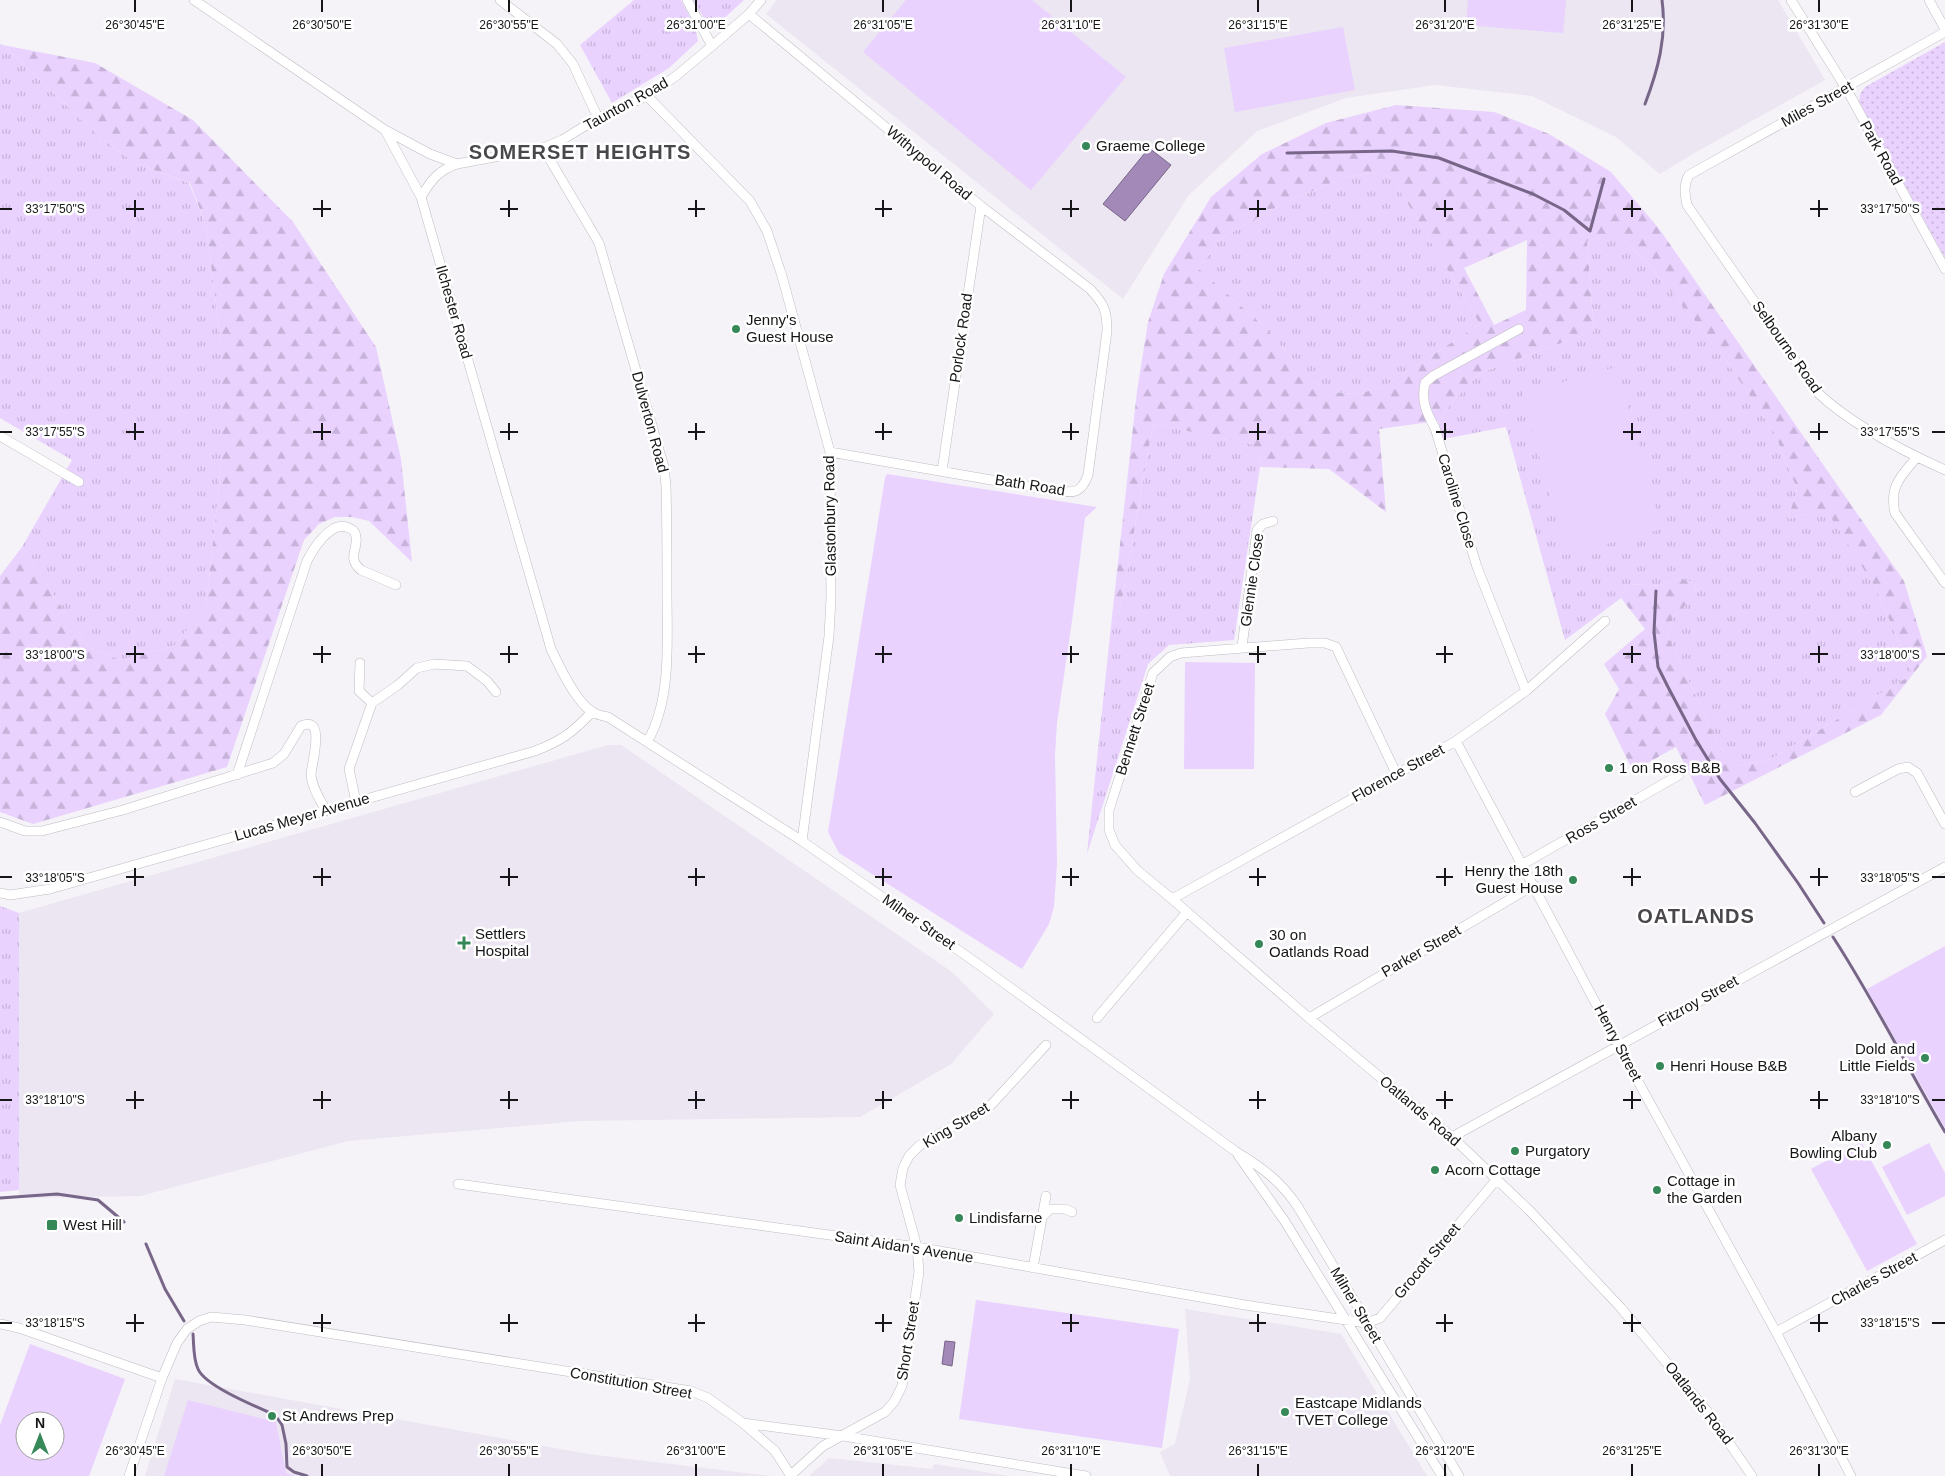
<svg xmlns="http://www.w3.org/2000/svg" width="1945" height="1476" viewBox="0 0 1945 1476" font-family="Helvetica,sans-serif">
<style>
.built{fill:#ece5f2}
.grass{fill:url(#grass-tufts)}
.forest{fill:url(#forest-firs);fill-rule:evenodd}
.park{fill:url(#park-dots)}
.garden{fill:#e9d2fe;fill-rule:evenodd}
.water{fill:#a289b8;stroke:#786688}
.lines{fill:none;stroke-linecap:round;stroke-linejoin:round}
.stream{stroke:#786688;stroke-width:3}
.street-casing{stroke:#bfbcc2;stroke-width:10}
.street{stroke:#fff;stroke-width:9}
.ticks{fill:none;stroke:#161517;stroke-width:2}
.poi-dot{fill:#378858;stroke:#fff;stroke-width:2}
.labels{text-anchor:middle;stroke-width:5;stroke-linejoin:round;paint-order:stroke}
.street-label{font-size:15px;fill:#161517;stroke:#fff}
.poi-label{font-size:15px;fill:#161517;stroke:#fff;text-anchor:start}
.district-label{font-size:20px;font-weight:bold;letter-spacing:1px;fill:#49474c;stroke:#fff}
.ticks-label{font-size:12px;text-anchor:middle;fill:#161517;stroke:#fff;stroke-width:5;stroke-linejoin:round;paint-order:stroke}
</style>
<defs>
<pattern id="grass-tufts" width="24" height="20" patternUnits="userSpaceOnUse" patternTransform="scale(1.25)"><rect width="24" height="20" fill="#e9d2fe"/><path d="M3 7l-1-3M5 7V3M7 7l1-3M15 17l-1-3M17 17v-4M19 17l1-3" fill="none" stroke="#c7b3d9"/></pattern>
<pattern id="forest-firs" width="22" height="20" patternUnits="userSpaceOnUse" patternTransform="scale(1.25)"><rect width="22" height="20" fill="#e9d2fe"/><path d="M5 1l3.5 6h-7zM16 11l3.5 6h-7z" fill="#c7b3d9"/></pattern>
<pattern id="park-dots" width="8" height="8" patternUnits="userSpaceOnUse" patternTransform="scale(1.25)"><rect width="8" height="8" fill="#e9d2fe"/><path d="M2 2h.1M6 6h.1" fill="none" stroke="#c7b3d9" stroke-width="1.8" stroke-linecap="round"/></pattern>
</defs>
<rect width="100%" height="100%" fill="#f5f2f8"/>
<path class="built" d="M777 0H1778L1825 80 1691 155 1660 174 1616 137 1532 96 1435 85 1346 98 1257 131 1188 196 1123 299 766 14Z
M608 745H621L952 972 994 1014 951 1064 860 1117 579 1121 348 1141 140 1196 19 1198V913Z
M1185 1309 1341 1334 1427 1476H1170L1160 1452 1175 1444 1190 1379Z
M175 1379 588 1454 771 1476H145Z
M829 1458 932 1469 934 1464 1010 1476H809Z"/>
<path class="grass" d="M634 0H681L695 27 698 41 669 68 612 103 580 45Z
M693 0H744L711 30Z
M0 44 3 45 102 139 137 164 189 183 206 226 221 344V467L206 606 174 646 120 660 88 647 22 547 72 460 0 418Z
M1378 172 1393 179 1480 324 1385 386 1358 394 1333 392 1308 379 1268 330 1199 269 1217 241 1280 205 1345 177Z
M1602 237H1620L1646 261 1722 354 1775 434 1797 489 1788 519 1807 514 1832 518 1875 587 1913 674 1771 759 1738 766 1719 746 1668 636 1673 617 1693 598 1696 587C1682 572 1675 582 1660 585 1650 586 1637 584 1627 584L1621 598 1565 640 1506 427 1443 439 1438 421 1454 400 1480 373 1594 331 1587 241Z
M1153 424 1252 444 1259 455 1260 467 1234 640 1169 645 1148 664 1087 854 1111 626 1119 616 1122 600Z
M0 906 19 913V1190L0 1192Z"/>
<path class="forest" d="M3 45 95 63 193 120 293 222 376 347 401 459 412 562 369 521 352 517H335L319 524 304 540 227 767 33 824 0 812V576L22 547 88 647 120 660 174 646 206 606 221 467V344L206 226 190 183 137 164 102 139Z
M1396 105 1494 112 1549 134 1611 172 1660 230 1904 581 1927 656 1881 715 1705 805 1676 747 1633 771 1605 714 1619 689 1604 664 1645 629 1621 598 1627 584C1637 584 1650 586 1660 585 1675 582 1682 572 1696 587L1693 598 1673 617 1668 636 1719 746 1738 766 1771 759 1913 674 1875 587 1832 519 1807 514 1788 519 1797 489 1775 434 1722 354 1646 261 1620 237H1602L1587 241 1594 331 1480 373 1454 400 1438 421 1379 429 1386 512 1329 469 1260 467 1259 455 1251 444 1153 424 1122 600 1119 616 1111 626 1137 391 1148 322 1164 274 1211 197 1262 154 1326 123ZM1378 172 1393 179 1480 324 1385 386 1358 394 1333 392 1308 379 1268 330 1199 269 1217 241 1280 205 1345 177ZM1527 240 1526 310 1494 325 1464 268Z"/>
<path class="park" d="M1945 42V258L1859 102 1860 94 1865 87Z"/>
<path class="garden" d="M906 0H1032L1126 77 1031 190 863 52Z
M1468 0H1566L1563 33 1466 25Z
M1343 27 1355 90 1235 112 1224 48Z
M1617 367 1662 529 1566 555 1522 393Z
M887 474 1097 507 1085 518 1073 614 1057 723 1055 755 1057 864 1054 907 1049 924 1022 969 839 853 828 832 885 478Z
M1185 662 1255 663 1254 769H1184Z
M1945 946V1128L1867 989Z
M1861 1142 1917 1244 1867 1271 1811 1169Z
M1929 1143 1945 1173V1196L1907 1215 1882 1167Z
M976 1300 1179 1329 1162 1448 959 1419Z
M30 1344 125 1379 89 1476H0V1425ZM25 1421H55V1451H25Z
M188 1400 276 1422 286 1473 295 1476H164Z"/>
<path class="water" d="M1149 148 1171 165 1125 221 1103 204Z
M945 1341 955 1342 952 1366 942 1364Z"/>
<g class="lines">
<path class="stream" d="M1645 104C1658 70 1667 37 1662 0
M1287 153 1392 151 1439 158 1533 194 1564 210 1590 231 1604 179
M1656 591 1654 632 1658 667 1668 687 1696 740 1720 779 1755 823 1798 883 1824 923
M1833 937C1874 1000 1907 1067 1945 1132
M0 1198 57 1194 98 1200 124 1222
M146 1244 165 1289 184 1321
M193 1334C194 1346 193 1358 198 1369 205 1386 257 1407 275 1415L282 1425 286 1444 287 1467 294 1472 307 1476"/>
<g class="street-casing">
<path id="street" d="M194 0 385 130 421 197 551 649C559 666 577 704 593 712 597 715 603 716 608 717L802 841 978 964 1235 1151C1260 1166 1281 1181 1298 1207L1459 1476
M500 0 557 44 573 64 598 118
M687 0 712 46
M1791 0 1846 88 1945 269
M1929 0 1945 29
M749 14 981 206 1090 289C1104 304 1107 310 1107 331L1088 475C1081 494 1074 493 1055 491L830 452
M1945 32 1689 175C1683 186 1685 194 1687 205L1818 393C1852 425 1903 451 1945 470
M647 96 750 201 767 231 782 276 830 452 831 598 829 636 802 841
M387 131 430 154 457 164
M543 148 599 243 664 467 666 486C667 521 667 557 667 593 667 640 672 700 647 742
M421 197C431 180 439 170 457 164L543 148 562 140 598 118 647 96 676 76 712 46 749 14 761 0
M1519 329 1433 376 1425 383C1421 401 1426 412 1435 428L1477 567 1526 691
M0 436 79 482
M1917 457C1901 476 1889 486 1895 513L1945 583
M942 471 981 206
M1242 647 1257 530 1263 524 1273 521
M360 663 359 691 372 703
M1456 741 1618 1045 1776 1332 1851 1476
M1396 773 1336 647 1325 643H1308L1181 653 1170 657 1153 673 1109 810V830L1115 845 1137 870 1172 899 1309 1018 1452 1137 1530 1211 1621 1308 1707 1411 1752 1476
M237 775 307 561C313 549 330 522 346 527 349 528 354 530 355 533 361 547 345 557 361 570L396 585
M1855 792 1898 769 1908 767 1917 773 1945 824
M356 802 349 769 372 703 398 685 417 668 434 664 467 666 487 681 496 692
M0 822 25 831H42L123 810 273 763 284 754 301 726C327 714 311 765 311 775 312 788 320 799 326 811
M1523 864 1679 775
M0 893 10 895 50 889 535 751C561 741 572 733 592 712
M1172 899 1456 741 1526 691 1605 621
M1097 1018 1187 912
M1309 1018 1534 885
M1452 1137 1945 867
M1238 1155 1284 1220 1442 1476
M458 1184 917 1247 1245 1305 1366 1323 1380 1318 1497 1179
M1042 1217 1050 1209H1065L1072 1212
M1033 1268 1046 1196
M0 1324 19 1328 162 1378
M1776 1332 1945 1240
M743 1423 775 1451 791 1476
M791 1475 823 1446 885 1412 894 1402 902 1386 919 1272 917 1247 900 1185 903 1168 909 1156 920 1145 991 1105 1046 1045
M129 1476 162 1378 177 1343 187 1329 199 1321 211 1317 245 1320 691 1391 708 1398 743 1423 843 1436 1086 1476"/>
</g>
<use href="#street" class="street"/>
</g>
<path class="ticks" d="M135 0V12M322 0V12M509 0V12M696 0V12M883 0V12M1071 0V12M1258 0V12M1445 0V12M1632 0V12M1819 0V12M135 200V217M322 200V217M509 200V217M696 200V217M883 200V217M1071 200V217M1258 200V217M1445 200V217M1632 200V217M1819 200V217M0 209H12M126 209H144M313 209H331M500 209H518M688 209H705M875 209H892M1062 209H1079M1249 209H1266M1436 209H1453M1623 209H1641M1810 209H1828M1932 209H1945M135 423V440M322 423V440M509 423V440M696 423V440M883 423V440M1071 423V440M1258 423V440M1445 423V440M1632 423V440M1819 423V440M0 432H12M126 432H144M313 432H331M500 432H518M688 432H705M875 432H892M1062 432H1079M1249 432H1266M1436 432H1453M1623 432H1641M1810 432H1828M1932 432H1945M135 646V663M322 646V663M509 646V663M696 646V663M883 646V663M1071 646V663M1258 646V663M1445 646V663M1632 646V663M1819 646V663M0 654H12M126 654H144M313 654H331M500 654H518M688 654H705M875 654H892M1062 654H1079M1249 654H1266M1436 654H1453M1623 654H1641M1810 654H1828M1932 654H1945M135 868V886M322 868V886M509 868V886M696 868V886M883 868V886M1071 868V886M1258 868V886M1445 868V886M1632 868V886M1819 868V886M0 877H12M126 877H144M313 877H331M500 877H518M688 877H705M875 877H892M1062 877H1079M1249 877H1266M1436 877H1453M1623 877H1641M1810 877H1828M1932 877H1945M135 1091V1109M322 1091V1109M509 1091V1109M696 1091V1109M883 1091V1109M1071 1091V1109M1258 1091V1109M1445 1091V1109M1632 1091V1109M1819 1091V1109M0 1100H12M126 1100H144M313 1100H331M500 1100H518M688 1100H705M875 1100H892M1062 1100H1079M1249 1100H1266M1436 1100H1453M1623 1100H1641M1810 1100H1828M1932 1100H1945M135 1314V1332M322 1314V1332M509 1314V1332M696 1314V1332M883 1314V1332M1071 1314V1332M1258 1314V1332M1445 1314V1332M1632 1314V1332M1819 1314V1332M0 1323H12M126 1323H144M313 1323H331M500 1323H518M688 1323H705M875 1323H892M1062 1323H1079M1249 1323H1266M1436 1323H1453M1623 1323H1641M1810 1323H1828M1932 1323H1945M135 1464V1476M322 1464V1476M509 1464V1476M696 1464V1476M883 1464V1476M1071 1464V1476M1258 1464V1476M1445 1464V1476M1632 1464V1476M1819 1464V1476"/>
<g class="poi-dot">
<circle cx="1086" cy="146" r="5"/>
<circle cx="736" cy="329" r="5"/>
<circle cx="1609" cy="768" r="5"/>
<circle cx="1573" cy="880" r="5"/>
<path d="M461.5 935.5h5v5h5v5h-5v5h-5v-5h-5v-5h5z"/>
<circle cx="1259" cy="944" r="5"/>
<circle cx="1925" cy="1058" r="5"/>
<circle cx="1660" cy="1066" r="5"/>
<circle cx="1887" cy="1145" r="5"/>
<circle cx="1515" cy="1151" r="5"/>
<circle cx="1435" cy="1170" r="5"/>
<circle cx="1657" cy="1190" r="5"/>
<circle cx="959" cy="1218" r="5"/>
<rect x="46" y="1219" width="12" height="12" rx="2.5"/>
<circle cx="1285" cy="1412" r="5"/>
<circle cx="272" cy="1416" r="5"/>
</g>
<g class="labels">
<g class="street-label">
<text transform="translate(626 104) rotate(-29)" y="5">Taunton Road</text>
<text transform="translate(1817 104) rotate(-29)" y="5">Miles Street</text>
<text transform="translate(1881 153) rotate(61)" y="5">Park Road</text>
<text transform="translate(929 163) rotate(40)" y="5">Withypool Road</text>
<text transform="translate(454 312) rotate(74)" y="5">Ilchester Road</text>
<text transform="translate(961 338) rotate(-82)" y="5">Porlock Road</text>
<text transform="translate(1787 347) rotate(55)" y="5">Selbourne Road</text>
<text transform="translate(650 422) rotate(75)" y="5">Dulverton Road</text>
<text transform="translate(1030 485) rotate(9)" y="5">Bath Road</text>
<text transform="translate(1457 501) rotate(73)" y="5">Caroline Close</text>
<text transform="translate(830 516) rotate(-91)" y="5">Glastonbury Road</text>
<text transform="translate(1252 580) rotate(-82)" y="5">Glennie Close</text>
<text transform="translate(1135 729) rotate(-72)" y="5">Bennett Street</text>
<text transform="translate(1398 773) rotate(-29)" y="5">Florence Street</text>
<text transform="translate(302 817) rotate(-16)" y="5">Lucas Meyer Avenue</text>
<text transform="translate(1601 820) rotate(-30)" y="5">Ross Street</text>
<text transform="translate(919 922) rotate(35)" y="5">Milner Street</text>
<text transform="translate(1421 951) rotate(-30)" y="5">Parker Street</text>
<text transform="translate(1698 1001) rotate(-29)" y="5">Fitzroy Street</text>
<text transform="translate(1618 1043) rotate(62)" y="5">Henry Street</text>
<text transform="translate(1420 1111) rotate(40)" y="5">Oatlands Road</text>
<text transform="translate(956 1125) rotate(-31)" y="5">King Street</text>
<text transform="translate(904 1247) rotate(9)" y="5">Saint Aidan's Avenue</text>
<text transform="translate(1427 1261) rotate(-50)" y="5">Grocott Street</text>
<text transform="translate(1874 1279) rotate(-29)" y="5">Charles Street</text>
<text transform="translate(1356 1305) rotate(59)" y="5">Milner Street</text>
<text transform="translate(908 1341) rotate(-81)" y="5">Short Street</text>
<text transform="translate(631 1383) rotate(10)" y="5">Constitution Street</text>
<text transform="translate(1699 1403) rotate(52)" y="5">Oatlands Road</text>
</g>
<g class="poi-label">
<text x="1096" y="151">Graeme College</text>
<text x="746" y="325">Jenny's<tspan x="746" dy="17">Guest House</tspan></text>
<text x="1619" y="773">1 on Ross B&amp;B</text>
<text x="1563" y="876" text-anchor="end">Henry the 18th<tspan x="1563" dy="17">Guest House</tspan></text>
<text x="475" y="939">Settlers<tspan x="475" dy="17">Hospital</tspan></text>
<text x="1269" y="940">30 on<tspan x="1269" dy="17">Oatlands Road</tspan></text>
<text x="1915" y="1054" text-anchor="end">Dold and<tspan x="1915" dy="17">Little Fields</tspan></text>
<text x="1670" y="1071">Henri House B&amp;B</text>
<text x="1877" y="1141" text-anchor="end">Albany<tspan x="1877" dy="17">Bowling Club</tspan></text>
<text x="1525" y="1156">Purgatory</text>
<text x="1445" y="1175">Acorn Cottage</text>
<text x="1667" y="1186">Cottage in<tspan x="1667" dy="17">the Garden</tspan></text>
<text x="969" y="1223">Lindisfarne</text>
<text x="63" y="1230">West Hill</text>
<text x="1295" y="1408">Eastcape Midlands<tspan x="1295" dy="17">TVET College</tspan></text>
<text x="282" y="1421">St Andrews Prep</text>
</g>
<g class="district-label">
<text x="580" y="159">SOMERSET HEIGHTS</text>
<text x="1696" y="923">OATLANDS</text>
</g>
</g>
<g class="ticks-label">
<text x="135" y="29">26°30'45"E</text>
<text x="322" y="29">26°30'50"E</text>
<text x="509" y="29">26°30'55"E</text>
<text x="696" y="29">26°31'00"E</text>
<text x="883" y="29">26°31'05"E</text>
<text x="1071" y="29">26°31'10"E</text>
<text x="1258" y="29">26°31'15"E</text>
<text x="1445" y="29">26°31'20"E</text>
<text x="1632" y="29">26°31'25"E</text>
<text x="1819" y="29">26°31'30"E</text>
<text x="55" y="213">33°17'50"S</text>
<text x="1890" y="213">33°17'50"S</text>
<text x="55" y="436">33°17'55"S</text>
<text x="1890" y="436">33°17'55"S</text>
<text x="55" y="659">33°18'00"S</text>
<text x="1890" y="659">33°18'00"S</text>
<text x="55" y="882">33°18'05"S</text>
<text x="1890" y="882">33°18'05"S</text>
<text x="55" y="1104">33°18'10"S</text>
<text x="1890" y="1104">33°18'10"S</text>
<text x="55" y="1327">33°18'15"S</text>
<text x="1890" y="1327">33°18'15"S</text>
<text x="135" y="1455">26°30'45"E</text>
<text x="322" y="1455">26°30'50"E</text>
<text x="509" y="1455">26°30'55"E</text>
<text x="696" y="1455">26°31'00"E</text>
<text x="883" y="1455">26°31'05"E</text>
<text x="1071" y="1455">26°31'10"E</text>
<text x="1258" y="1455">26°31'15"E</text>
<text x="1445" y="1455">26°31'20"E</text>
<text x="1632" y="1455">26°31'25"E</text>
<text x="1819" y="1455">26°31'30"E</text>
</g>
<g transform="translate(40 1436)"><circle r="24" fill="#ffffff" stroke="#a2a1a2"/>
<path d="M0-4L9 19L0 12L-9 19Z" fill="#378858"/>
<text y="-8" font-size="14" font-weight="bold" text-anchor="middle" fill="#161517">N</text>
</g>
</svg>
